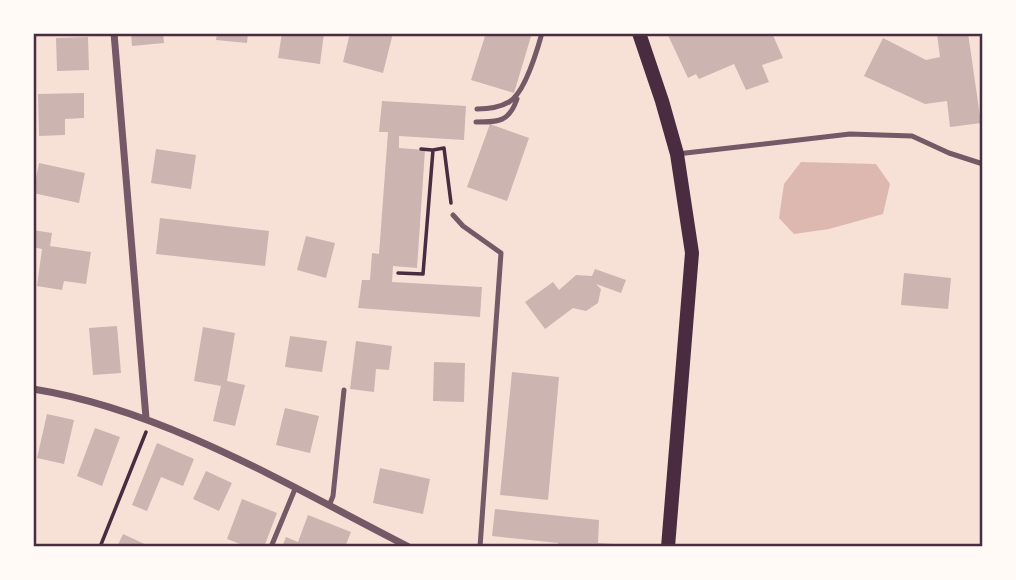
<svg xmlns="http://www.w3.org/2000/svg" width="1016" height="580" viewBox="0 0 1016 580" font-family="'Source Sans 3',sans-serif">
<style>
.water{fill:#dcb8b0}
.building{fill:#ccb4b1}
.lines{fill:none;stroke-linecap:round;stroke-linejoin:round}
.path{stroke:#4a2c40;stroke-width:3.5}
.service{stroke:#755966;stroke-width:5}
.minor{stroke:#755966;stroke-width:7}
.secondary{stroke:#4a2c40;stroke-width:14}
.neatline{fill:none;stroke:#4a2c40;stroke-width:2.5}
</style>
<rect width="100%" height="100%" fill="#f7e1d7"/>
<path class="water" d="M801 162 876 164 890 184 883 214 829 229 794 234 779 218 784 184Z"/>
<path class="building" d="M131 33H163L164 43 132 46Z
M217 33H248L247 43 216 40Z
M282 33H324L320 64 278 58Z
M350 33H393L383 73 343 62Z
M486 33H532L514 93 471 80Z
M667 33H772L783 58 762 65 769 82 746 90 734 64 699 79 696 74 688 78Z
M968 33 981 123 950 127 947 101 925 104 864 76 883 38 926 60 940 57 937 34Z
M88 37 89 70 57 71 56 38Z
M84 93V118L65 119V135L39 136 38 94Z
M382 101 466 106 464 140 399 136V148L425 150 417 268 393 266 392 282 482 287 480 317 358 308 362 280H370L372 253 379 254 388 132H379Z
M490 124 529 138 507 201 467 187Z
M156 149 196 155 191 189 151 183Z
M39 163 85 173 79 203 33 193Z
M160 218 269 231 265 266 156 254Z
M33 230 52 233 50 246 91 252 86 284 64 281 62 290 37 286 42 249 33 247Z
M306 236 335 243 326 278 297 270Z
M595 269 626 280 621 293 596 284 601 289 598 303 586 311 573 308 545 329 525 302 553 282 559 290 576 275 592 276Z
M904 273 951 278 948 309 901 305Z
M117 326 121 373 93 375 89 328Z
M203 327 235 333 227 381 245 385 235 426 213 421 221 386 194 381Z
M290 336 327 341 322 372 285 367Z
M356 341 392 346 389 370 376 369 374 392 350 389Z
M434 362 465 363 464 402 433 401Z
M512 372 559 377 548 500 500 495Z
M285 408 319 416 310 453 276 445Z
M47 414 74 420 64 464 37 458Z
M95 428 120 437 102 486 77 476Z
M157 443 194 459 183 486 161 477 147 511 132 505Z
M380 468 430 479 423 514 373 503Z
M206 471 232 483 219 511 193 499Z
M242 499 277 513 264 547H248L227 539Z
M495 509 599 520 598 543 629 545V547H558V543L492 536Z
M308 515 351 532 345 547H282L286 537 298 542Z
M123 534 151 547H117Z"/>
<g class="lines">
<path class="path" d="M421 149 432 150
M398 273 423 274 433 150 444 148 451 203
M100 547 146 432"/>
<path class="service" d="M477 109C488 109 499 108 509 102 525 93 537 51 542 33
M476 122C499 122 509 122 517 99
M677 154 850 134 912 136 949 153 983 164
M453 215 463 226 501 253 480 547
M329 506 333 496 344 390
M271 547 295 489"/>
<path class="minor" d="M114 33 146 418
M33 389C165 410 291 487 409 547"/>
<path class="secondary" d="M639 33 662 101 677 154 692 253 668 547"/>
</g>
<rect width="1016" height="580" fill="none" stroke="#fffaf5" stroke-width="70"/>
<rect x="35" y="35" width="946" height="510" class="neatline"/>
</svg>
